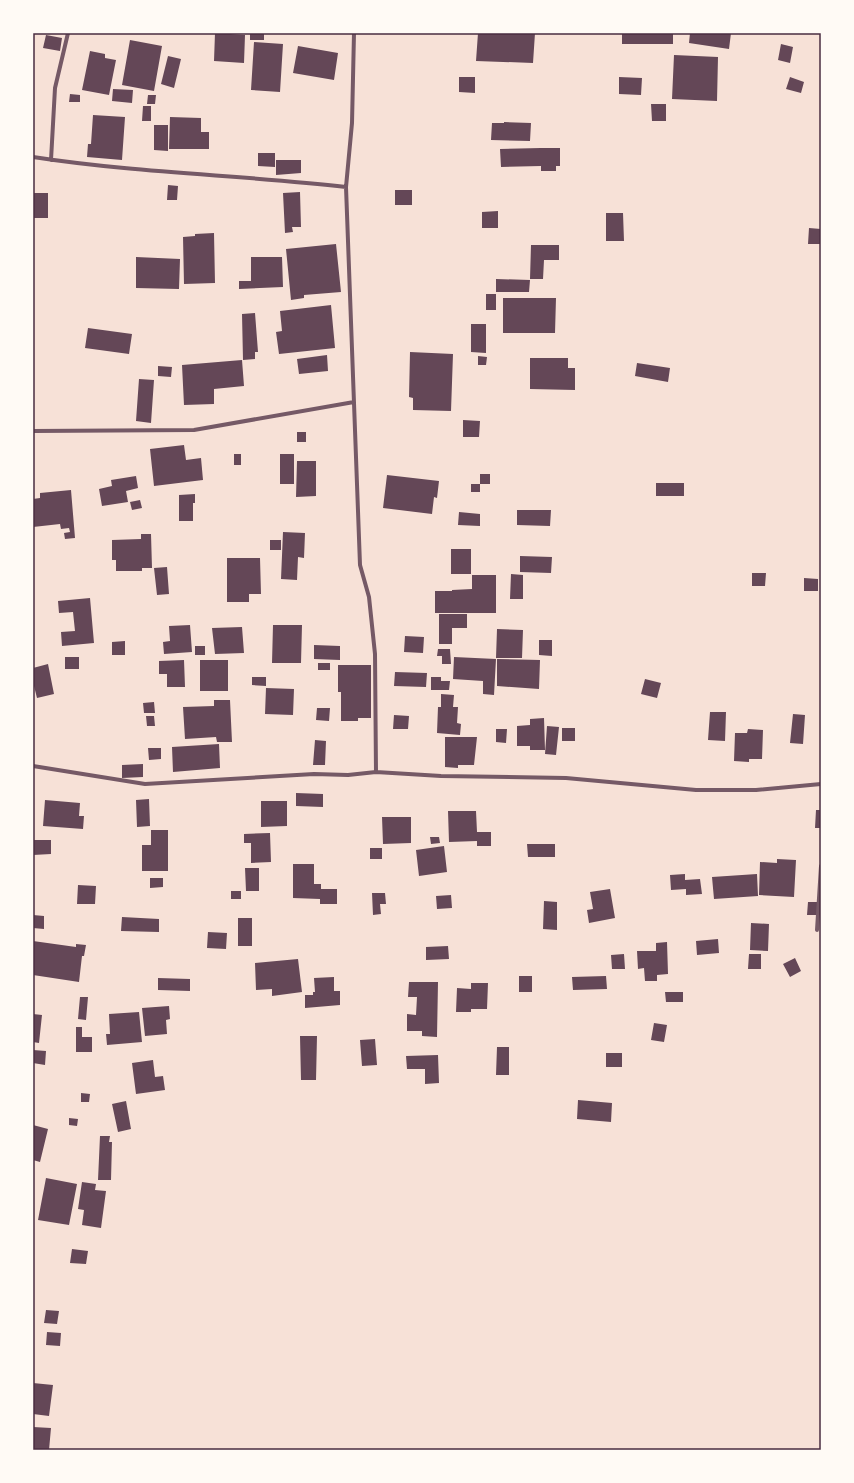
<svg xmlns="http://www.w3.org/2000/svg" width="854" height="1483" viewBox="0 0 854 1483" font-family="Commissioner,sans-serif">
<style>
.building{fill:#644757}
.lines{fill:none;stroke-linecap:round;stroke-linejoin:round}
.minor{stroke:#755966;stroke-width:4}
.neatline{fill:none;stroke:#4a2c40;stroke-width:1.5}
</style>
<rect width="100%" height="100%" fill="#f7e1d7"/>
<path class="building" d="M215 33 245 35 244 63 214 61Z
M250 33H264V40H250Z
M478 33H535L533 63 476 61Z
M622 33H673V44H622Z
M690 33H731L729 49 689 43Z
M46 35 62 38 60 51 43 48Z
M130 40 162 46 154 91 122 85Z
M254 42 283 44 280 92 251 90Z
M781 44 793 47 790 63 778 60Z
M298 46 338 53 334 80 293 73Z
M90 51 105 54V58L116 60 109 95 82 90Z
M674 55 718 57 717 101 672 99Z
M168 56 181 59 174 88 161 84Z
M459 77H475V93L459 92Z
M619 77 642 78 641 95 619 94Z
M790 77 804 82 801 93 786 89Z
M113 89 133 90 132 103 112 101Z
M70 94 80 95V102H69Z
M148 95H156L155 104H147Z
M651 104H666V121H652Z
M143 106H151V121H142Z
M93 115 125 117 122 160 87 157 88 144H91Z
M170 117 201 118V132H209V149H169Z
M504 122 531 123 530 141 491 140 492 123H504Z
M154 125H168V151L154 150Z
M541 148H560V166H556V171H541V166L501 167 500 149Z
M258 153H275V167L258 166Z
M276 160H301V173L276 175Z
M168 185 178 186 177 200H167Z
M395 190H412V205H395Z
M300 192 301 227H292L293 232 285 233 283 193Z
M33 193H48V218H33Z
M498 211V228H482V212Z
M606 213H623L624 241H606Z
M809 228 821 229V244H808Z
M214 233 215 283 184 284 183 237 195 236V234Z
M336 244 341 292 304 295V298L291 300 286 249Z
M531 245H559V260H544L543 279H530Z
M136 257 180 259 179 289 136 288Z
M251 257H282L283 287 239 289V281H251Z
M496 279 530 280 529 292H496Z
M486 294H496V310H486Z
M503 298H556L555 333H503Z
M331 305 335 348 279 354 276 332 282 331 280 311Z
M255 313 258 352H255V359L243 360 242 314Z
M471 324H486V353L471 352Z
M88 328 132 334 129 354 85 348Z
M410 352 453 354 451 411 413 410V398L409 397Z
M327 355 328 371 299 374 297 359Z
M478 356 487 357 486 365H478Z
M530 358H568V368H575V390L530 389Z
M242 360 244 386 214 389V404L184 405 182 365Z
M637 363 670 368 668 382 635 376Z
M158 366 172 367 171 377 158 376Z
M139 379 154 380 151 423 136 421Z
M463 420 480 421 479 437H463Z
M297 432H306V442H297Z
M184 445 186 460 201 458 203 480 154 486 150 449Z
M234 454H241V465H234Z
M280 454H294V484H280Z
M297 461H316V496L296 497Z
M480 474H490V484H480V492H471V484H480Z
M387 475 439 481 437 498 434 497 432 514 383 508Z
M136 476 138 488 126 491 128 502 102 506 99 489 112 486 111 480Z
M656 483H684V496H656Z
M71 490 75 538 65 539 64 533 70 532 69 528 61 529 60 524 33 527V499L40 498V493Z
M195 494V503H193V521H179V495Z
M140 500 142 508 132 510 130 502Z
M517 510H551L550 526 517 525Z
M459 512 480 514V526L458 525Z
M283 532 305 533 304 558 298 557 297 580 281 579Z
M141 534H151L152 568H142V571H116V560H112V540L141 539Z
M270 540H281V550H270Z
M451 549H471V574H451Z
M520 556 552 557 551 573 520 572Z
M227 558H260L261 594H249V602H227Z
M167 567 169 594 157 595 154 568Z
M752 573H766L765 586H752Z
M511 574 523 575V599H510Z
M472 575H496V613H452V590L472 589Z
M804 578 818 579V591H804Z
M435 591H452V613H435Z
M90 598 94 643 62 646 61 632 75 631 73 612 59 613 58 601Z
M439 614H467V628H452V644H439Z
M190 625 192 652 164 654 163 642 170 641 169 626Z
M273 625H302L301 663H272Z
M242 627 244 653 215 654 212 628Z
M497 629 523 630 522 658H496Z
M405 636 424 637 423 653 404 652Z
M539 640H552V656L539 655Z
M125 641V655H112V642Z
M314 645 340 646V660L314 659Z
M195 646H205V655H195Z
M438 649H450L451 664H442V656H437Z
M65 657H79V669H65Z
M454 657 496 659 494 695 483 694V681L453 679Z
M497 659 540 660 539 689 497 686Z
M184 660 185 687H167V674H159V661Z
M200 660H228V691H200Z
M318 663H330V670H318Z
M48 664 54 694 37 698 33 682V668Z
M338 665H371V718H358V721H341V692H338Z
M395 672 427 673 426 687 394 686Z
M252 677H266V686L252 685Z
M431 677H441V681H450L449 690H431Z
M645 679 661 683 657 698 641 694Z
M266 688 294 689 293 715 265 714Z
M441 694 454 695 453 707H458L457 723 461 724 460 735 437 733 438 707H441Z
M214 700H230L232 742H217L216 737 185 739 183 707 214 706Z
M154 702 155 713H144L143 703Z
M317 708H330L329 721 316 720Z
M710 712H726L725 741 708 740Z
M793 714 805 715 803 744 790 743Z
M394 715 409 716 408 729H393Z
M146 716H154L155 726H147Z
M544 718 545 750H530V746H517V726L530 725V719Z
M547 726 559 727 556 755 545 754Z
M562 728H575V741H562Z
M496 729H507L506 743 496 742Z
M748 729 763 730 762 759H749V762L734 761 735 733H747Z
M445 737H477L474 765H458V768L445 767Z
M315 740 326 741 325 765H313Z
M219 744 220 768 173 772 172 747Z
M148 748H161V759L149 760Z
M143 764V777L122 778V765Z
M296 793 323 794V807L296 806Z
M149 799 150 826 137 827 136 800Z
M45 800 80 803 79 816H84L83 829 43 826Z
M261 801H287V826L261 827Z
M816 810H821V828H815Z
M448 811H476L477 832H491V846H477V841L449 842Z
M382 817H411V843L383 844Z
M151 830H168V871H142V845H151Z
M270 833 271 862 251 863V843H244V834Z
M430 837H439L440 843 431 844Z
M33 840H51V854L33 855Z
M527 844H555V857H528Z
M444 846 447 872 419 876 416 850Z
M370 848H382V859H370Z
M777 859 796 860 794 897 759 895 760 862 777 863Z
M293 864H314V884H321V889H337V904H320V899L293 898Z
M245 868H259V891H246Z
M685 874V880L700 879 702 894 686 895V889L671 890 670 875Z
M757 874 758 896 714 899 712 877Z
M150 878H163V887L150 888Z
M78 885 96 886 95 904H77Z
M610 889 615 918 589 923 587 910 593 909 590 892Z
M231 891H241V899H231Z
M372 893H385L386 904H380L381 914 373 915Z
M451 895 452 908 437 909 436 896Z
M544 901 557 902V930L543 929Z
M808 902H821V915H807Z
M33 915 44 916V929L33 928Z
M122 917 159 919V932L121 931Z
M238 918H252V946H238Z
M751 923 769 924 768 951 750 950Z
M208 932 227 933 226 949 207 948Z
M718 939 719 953 697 955 696 941Z
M33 941 76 947V944L86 945 84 956H82L79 982 33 975Z
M667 942 668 974 657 975V981H645L644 968 638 969 637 951H656V943Z
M448 946 449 959 426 960V947Z
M624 954 625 969H612L611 955Z
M749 954H761V969H748Z
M795 958 801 971 790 977 783 964Z
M298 959 302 992 272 996V989L256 990 255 963Z
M519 976H532V992H519Z
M606 976 607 989 573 990 572 977Z
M334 977V991H340V1005L305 1008V995H313V992H315L314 978Z
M158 978 190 979V991L158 990Z
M409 982H438L437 1037 422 1036V1031H407V1014L416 1015 417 997H408Z
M471 983H488L487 1009H471V1012H456L457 988 471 989Z
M665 992H683V1002H666Z
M80 997H88L86 1020 78 1019Z
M169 1006 170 1019 166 1020 167 1034 145 1036 142 1008Z
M139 1012 142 1042 107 1045 106 1034H110L109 1014Z
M33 1014 42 1015 39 1043 33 1042Z
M654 1023 667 1025 664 1042 651 1040Z
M76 1027H82V1037H92V1052H76Z
M300 1036H317L316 1080H301Z
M375 1039 377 1065 362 1066 360 1040Z
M497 1047H509V1075H496Z
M33 1050 46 1051 45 1065 33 1063Z
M606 1053H622V1067H606Z
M438 1055 439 1083 425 1084V1069H407L406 1056Z
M153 1060 155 1077 163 1076 165 1090 136 1094 132 1063Z
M81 1093 90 1094 89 1102H81Z
M578 1100 612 1103 611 1122 577 1119Z
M126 1101 131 1129 118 1132 112 1104Z
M69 1118 78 1119 77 1126 69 1125Z
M33 1125 48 1129 40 1162 33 1160Z
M100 1136H110L109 1142H112L111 1180H98Z
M46 1178 77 1184 69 1225 38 1220Z
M82 1182 96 1184 95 1190 106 1191 101 1228 82 1225 84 1210 78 1209Z
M72 1249 88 1251 86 1264 70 1263Z
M46 1310 59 1311 57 1324 44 1323Z
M47 1332 61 1333 60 1346 46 1345Z
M33 1383 53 1385 49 1416 33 1414Z
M33 1427 51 1428 49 1450H33Z"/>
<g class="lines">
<path class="minor" d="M33 157C137 173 242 175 346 187L352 123 354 33
M51 160 55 88 68 33
M346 187 360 565 369 597 375 654 376 772
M33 431 194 430 354 402
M33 766 145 784 314 774 348 775 376 772 441 776 566 778 696 790H756L821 784
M817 930 821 866"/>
</g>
<rect width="854" height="1483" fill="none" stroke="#fffaf5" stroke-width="68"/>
<rect x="34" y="34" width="786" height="1415" class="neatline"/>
</svg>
